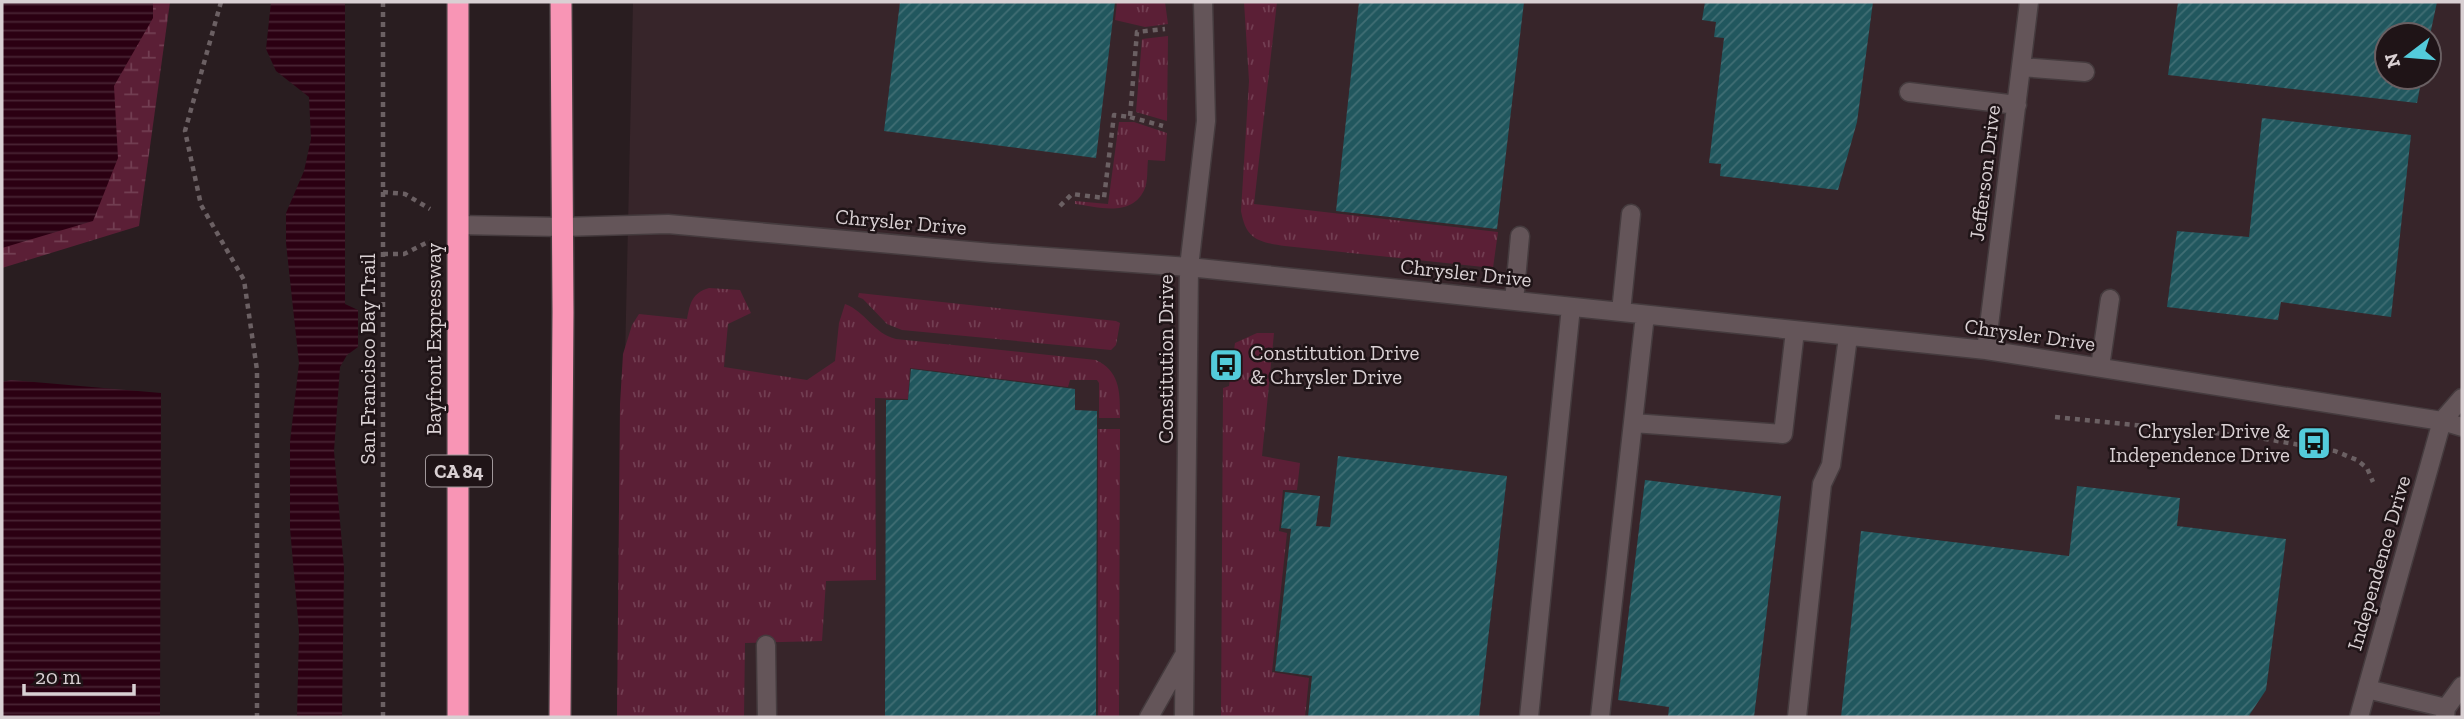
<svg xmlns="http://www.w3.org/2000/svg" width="2464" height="719" viewBox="0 0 2464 719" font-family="'Zilla Slab',serif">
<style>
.built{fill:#37252a;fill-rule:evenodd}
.grass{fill:url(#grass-tufts)}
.wetland{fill:url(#wetland-marsh)}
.water{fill:url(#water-rules)}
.building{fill:url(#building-hatch)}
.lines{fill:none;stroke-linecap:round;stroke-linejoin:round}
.minor-casing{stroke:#453b3e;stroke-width:21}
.highway-casing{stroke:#453b3e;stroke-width:24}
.path{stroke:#6b6063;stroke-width:4.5;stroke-dasharray:5 5;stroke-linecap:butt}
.minor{stroke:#645559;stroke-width:18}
.highway{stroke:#f895b5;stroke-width:21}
.labels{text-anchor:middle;stroke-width:5;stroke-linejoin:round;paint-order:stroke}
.shield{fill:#1f1417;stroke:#a1989b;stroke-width:2}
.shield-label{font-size:19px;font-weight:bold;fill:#d9d0d3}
.street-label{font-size:21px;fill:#d9d0d3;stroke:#1f1417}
.poi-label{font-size:21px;fill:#d9d0d3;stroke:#1f1417;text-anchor:start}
</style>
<defs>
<pattern id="grass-tufts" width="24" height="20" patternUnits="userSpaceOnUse" patternTransform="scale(1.75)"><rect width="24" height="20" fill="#5b1f36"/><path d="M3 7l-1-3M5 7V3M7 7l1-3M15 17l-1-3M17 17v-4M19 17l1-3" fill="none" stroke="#723e52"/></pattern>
<pattern id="wetland-marsh" width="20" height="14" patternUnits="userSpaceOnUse" patternTransform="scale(1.75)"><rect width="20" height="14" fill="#5b1f36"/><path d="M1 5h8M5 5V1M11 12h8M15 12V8" fill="none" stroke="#723e52"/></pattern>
<pattern id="water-rules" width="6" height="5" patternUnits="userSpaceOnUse" patternTransform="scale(1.75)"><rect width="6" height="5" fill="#2b0012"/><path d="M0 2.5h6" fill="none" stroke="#492434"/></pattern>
<pattern id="building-hatch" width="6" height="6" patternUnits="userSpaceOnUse" patternTransform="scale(1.75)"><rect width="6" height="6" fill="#21575e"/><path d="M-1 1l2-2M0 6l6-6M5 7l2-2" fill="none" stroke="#416e74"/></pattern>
</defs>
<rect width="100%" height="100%" fill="#291d20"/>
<path class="built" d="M633 2H2462V717H617ZM2387 35H2429V77H2387Z"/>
<path class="grass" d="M1117 2H1165L1168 24 1145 27 1115 20Z
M1244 2H1277L1254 204 1498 232 1493 268 1285 246C1259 242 1246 240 1241 211L1249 81Z
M1168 36 1167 121 1136 112 1142 39Z
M1119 122H1134L1167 133 1165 161 1148 160C1147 169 1148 180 1145 188 1133 218 1099 207 1075 204V201L1108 204Z
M709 288 740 290 751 313 728 324 724 367 807 380 835 361 839 323 845 304C865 311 874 334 896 339L1096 360C1121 372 1120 394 1120 418H1099V383L1097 380H1070L1068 387 910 368 908 399 875 398 876 580 826 581 822 641 745 643 744 717H617L620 404 623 354 632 325 639 314 687 319C690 303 692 293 709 288Z
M859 293 1116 321 1120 323 1116 345 1111 350 902 330 887 324 863 299 858 297Z
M1257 333H1274L1262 456 1300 463 1297 490H1283L1279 531 1287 533 1272 672 1309 678 1305 717H1221L1223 388 1229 386 1235 343Z
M1098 429H1120L1119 717H1098Z"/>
<path class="wetland" d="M2 2H170L139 226 2 268Z"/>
<path class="water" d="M2 2H153V18L114 86 118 158 93 221 2 248Z
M271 2H345V304L358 310V347L347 355 340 367 334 451 344 568 342 717H297L299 631 290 528V442L299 363 286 243V213L304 171 311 139 309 97 276 71 266 49Z
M11 380 161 393 160 717H2V382Z"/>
<path class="building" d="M900 2H1115L1096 158 884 131Z
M1359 2H1524L1497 229 1336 211Z
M1705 2H1873L1857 122 1838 190 1720 176 1721 164 1709 163 1724 38 1714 37 1716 22 1702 20Z
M2178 2H2437L2430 35H2387V77H2422L2417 103 2168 75Z
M2262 118 2411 135 2391 317 2281 302 2278 320 2167 307 2177 231 2249 237Z
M911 369 1075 389V410L1097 411 1096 717H885L886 400H908Z
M1338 456 1507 476 1479 717H1308L1312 676 1275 671 1291 529 1281 528 1285 492 1320 496 1316 526 1330 527Z
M1645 480 1781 496 1754 717H1668L1669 707 1618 700Z
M2077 486 2180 498 2177 526 2286 539 2266 690 2248 717H1841L1861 531 2069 556Z"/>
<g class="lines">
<g class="minor-casing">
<path id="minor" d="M2021 67 2085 72
M1909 92 2017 105
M458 225 562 227 668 224 992 253 1189 267 1986 350 2442 421 2462 427
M1514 301 1520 236
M1621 312 1631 214
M1986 350 2029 2
M2100 367 2110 299
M1633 423 1783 434 1795 331
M766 645 767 717
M2367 689 2446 708
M1149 717 1183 657
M1184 717 1189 267 1206 121 1203 2
M1529 717 1571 307
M1600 717 1645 315
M1797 717 1822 484 1831 465 1848 337
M2359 717 2442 421 2462 398
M2445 717 2446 708 2462 686"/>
</g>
<g class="highway-casing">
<path id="highway" d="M458 2V717
M560 717 563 312 561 2"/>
</g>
<path class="path" d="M221 2 185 131 201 205 244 280 257 370V717
M1130 117 1163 126
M383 192 405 194 430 209
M1060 206 1072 194 1104 198 1114 115 1130 117 1137 32 1165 29
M383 254H404L430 241
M2055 417 2254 437 2335 451 2357 460 2367 468 2373 482
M383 717V2"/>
<use href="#minor" class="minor"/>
<use href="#highway" class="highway"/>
</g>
<defs>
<g id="bus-square" transform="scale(1.75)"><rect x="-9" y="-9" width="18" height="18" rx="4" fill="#53cbdb" stroke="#1f1417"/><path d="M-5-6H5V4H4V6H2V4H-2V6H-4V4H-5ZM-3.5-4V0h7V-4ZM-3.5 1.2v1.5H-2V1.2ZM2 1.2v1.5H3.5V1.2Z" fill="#111"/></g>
</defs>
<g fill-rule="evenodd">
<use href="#bus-square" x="1226" y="365"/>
<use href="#bus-square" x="2314" y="443"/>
</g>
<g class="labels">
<rect class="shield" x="426" y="455.5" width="66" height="31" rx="5"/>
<g class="shield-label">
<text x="459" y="478">CA 84</text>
</g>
<g class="street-label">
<text transform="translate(1985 173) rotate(-83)" y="7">Jefferson Drive</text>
<text transform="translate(901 222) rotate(5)" y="7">Chrysler Drive</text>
<text transform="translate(1466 273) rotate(6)" y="7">Chrysler Drive</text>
<text transform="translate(2030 335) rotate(8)" y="7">Chrysler Drive</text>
<text transform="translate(434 339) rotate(-90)" y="7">Bayfront Expressway</text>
<text transform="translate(368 359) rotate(-90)" y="7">San Francisco Bay Trail</text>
<text transform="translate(1166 359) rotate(-90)" y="7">Constitution Drive</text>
<text transform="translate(2379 563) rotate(-74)" y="7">Independence Drive</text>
</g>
<g class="poi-label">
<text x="1250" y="360">Constitution Drive<tspan x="1250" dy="24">&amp; Chrysler Drive</tspan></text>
<text x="2290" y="438" text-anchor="end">Chrysler Drive &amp;<tspan x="2290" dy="24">Independence Drive</tspan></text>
</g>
</g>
<rect width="2464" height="719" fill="none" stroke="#d9d0d3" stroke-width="7"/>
<g transform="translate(2408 56) rotate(254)"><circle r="33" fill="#1f1417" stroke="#695f62" stroke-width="2"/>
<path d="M0-5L12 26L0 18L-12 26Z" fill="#53cbdb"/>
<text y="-10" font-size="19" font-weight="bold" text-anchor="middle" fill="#d9d0d3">N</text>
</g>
<path d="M24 684v10h110v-10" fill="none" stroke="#d9d0d3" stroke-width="3.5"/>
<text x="35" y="684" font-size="21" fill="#d9d0d3" stroke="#1f1417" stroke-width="5" paint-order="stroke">20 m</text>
</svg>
